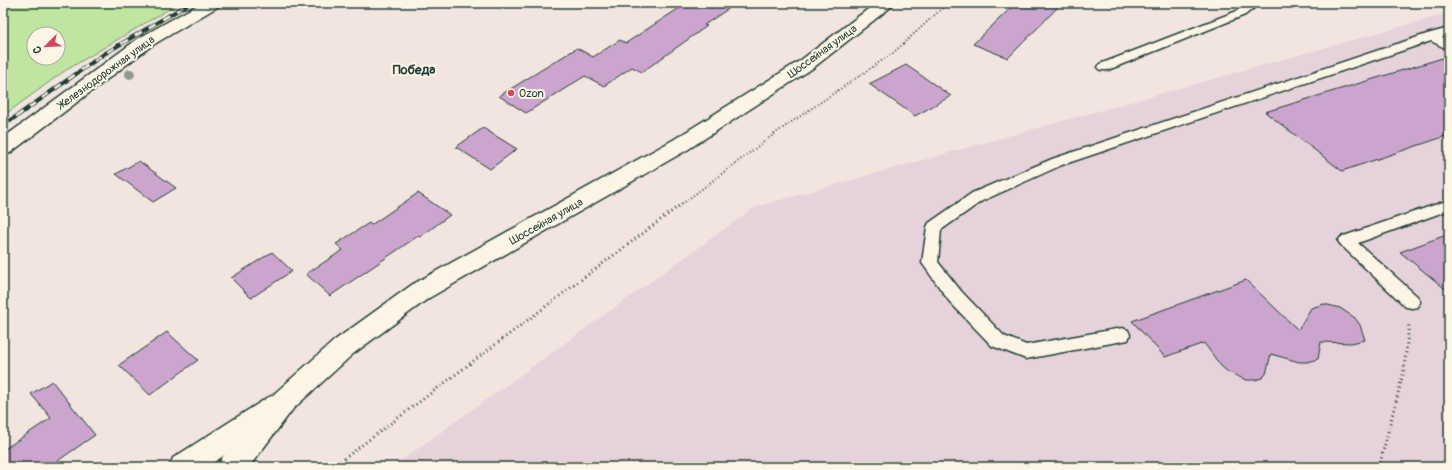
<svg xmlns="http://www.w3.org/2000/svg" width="1452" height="470" viewBox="0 0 1452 470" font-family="Pangolin,sans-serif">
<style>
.built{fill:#e6d2da}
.green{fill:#c0e5a0;stroke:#70916a;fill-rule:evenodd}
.building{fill:#cba5cd;stroke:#1f3d34}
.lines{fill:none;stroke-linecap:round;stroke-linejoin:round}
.lane-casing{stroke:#1f3d34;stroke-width:3}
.street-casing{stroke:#1f3d34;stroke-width:3}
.secondary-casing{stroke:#1f3d34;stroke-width:3}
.path-far1{stroke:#1f3d34;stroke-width:2;stroke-dasharray:1 2.5;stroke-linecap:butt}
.path{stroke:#1f3d34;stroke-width:3;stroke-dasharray:1 3.5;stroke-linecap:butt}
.lane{fill:#fcf5e5;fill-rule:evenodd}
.street{fill:#fcf5e5;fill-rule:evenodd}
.secondary{fill:#fcf5e5;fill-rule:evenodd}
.rail-casing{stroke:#1f3d34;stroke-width:4}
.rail{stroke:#fcf5e5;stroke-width:2.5;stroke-dasharray:8;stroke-linecap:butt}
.tree{fill:#909b8e}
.poi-dot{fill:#d1495b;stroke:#fcf5e5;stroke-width:1.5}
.labels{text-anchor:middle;stroke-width:4;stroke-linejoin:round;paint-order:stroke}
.street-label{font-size:11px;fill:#1f3d34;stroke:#fcf5e5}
.poi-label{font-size:11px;fill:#1f3d34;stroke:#fcf5e5;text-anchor:start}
.quarter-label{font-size:13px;font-weight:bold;fill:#1f3d34;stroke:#fcf5e5}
</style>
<rect width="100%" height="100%" fill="#f2e5e0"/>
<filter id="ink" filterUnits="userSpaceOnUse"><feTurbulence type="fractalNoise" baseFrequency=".025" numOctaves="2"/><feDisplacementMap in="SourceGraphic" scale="8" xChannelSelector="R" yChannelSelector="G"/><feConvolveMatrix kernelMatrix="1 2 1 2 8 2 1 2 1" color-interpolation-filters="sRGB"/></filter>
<g filter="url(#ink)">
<path class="built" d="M1449 13V467H392L755 207Z"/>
<path class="green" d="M3 3H179L63 72 3 116ZM34 34H58V58H34Z"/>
<path class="building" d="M687 3H737L704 25 707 26 642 72 632 67 604 86 585 76 526 113 499 96 577 48 593 57 620 40 626 43Z
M1016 3H1062L1008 58 973 44Z
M1449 56V135L1342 171 1265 112Z
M906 65 951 96 915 116 869 84Z
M483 128 517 149 490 169 456 147Z
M139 161 176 188 153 202 116 174Z
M418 193 450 215 420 237 418 236 330 296 306 274 343 250 336 244 369 223 371 225Z
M1449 234V292L1400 252Z
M272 252 292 271 251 298 231 278Z
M1246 280 1298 330 1311 308 1324 304 1340 308 1355 318 1360 325 1365 340 1351 343 1321 342 1318 359 1307 362H1299L1271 354 1266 374 1262 378 1255 380H1246L1228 372 1221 366 1204 343 1165 357 1132 321Z
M167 332 198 360 150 395 119 365Z
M52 381 95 435 49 467H3V450L51 418 31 394Z"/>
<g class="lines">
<g class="lane-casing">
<path id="lane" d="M1247 3H1260L1245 15 1108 70H1100L1098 67 1100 64 1237 11Z
M1449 28V35L1442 37 1449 41V50L1431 41 1062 165 982 201 941 230 938 262 961 291 1004 336 1026 345 1122 328 1128 330 1130 335 1128 340 1026 359 992 346 949 301 922 263 927 227 929 223 972 193 1052 159 1427 34Z
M1449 200V210L1358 243 1418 297 1420 302 1418 307 1412 308 1406 307 1341 245 1338 241 1341 237Z"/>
</g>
<g class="street-casing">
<path id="street" d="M201 3H221L219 6 151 46 10 153 3 155V138L139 38Z
M276 394 285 398 289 406 285 414 207 467H169L173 458 267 398Z"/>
</g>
<g class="secondary-casing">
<path id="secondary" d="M876 3H894L892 6 813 68 687 150 429 298 353 354 293 409 249 467H218L222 458 275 393 335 340 413 284 673 140 801 60Z"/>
</g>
<path class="path-far1" d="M682 204 777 132 893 53 948 3"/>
<path class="path" d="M333 467 683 203
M1379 467 1404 370 1409 324"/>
<use href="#lane" class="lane"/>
<use href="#street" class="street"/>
<use href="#secondary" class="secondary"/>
<g class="rail-casing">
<path id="rail" d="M3 126 104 54 190 3"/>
</g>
<use href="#rail" class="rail"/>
</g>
<circle class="tree" cx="130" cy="74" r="5"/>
</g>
<circle class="poi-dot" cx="511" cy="93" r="4"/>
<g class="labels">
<g class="street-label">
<text transform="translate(822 51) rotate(-36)" y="4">Шоссейная улица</text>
<text transform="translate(106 72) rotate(-36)" y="4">Железнодорожная улица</text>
<text transform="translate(546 221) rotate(-30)" y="4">Шоссейная улица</text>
</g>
<g class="poi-label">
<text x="519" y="97">Ozon</text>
</g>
<g class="quarter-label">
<text x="414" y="74">Победа</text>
</g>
</g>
<rect width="1452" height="470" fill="none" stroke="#fcf5e5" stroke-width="16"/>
<rect x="8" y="8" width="1436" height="454" fill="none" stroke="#1f3d34" stroke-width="1.5" filter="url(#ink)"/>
<g transform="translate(46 46) rotate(246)"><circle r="19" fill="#fcf5e5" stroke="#a4ab9e"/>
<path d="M0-3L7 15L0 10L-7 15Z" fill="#d1495b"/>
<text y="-6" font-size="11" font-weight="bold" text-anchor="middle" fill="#1f3d34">С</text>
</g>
</svg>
